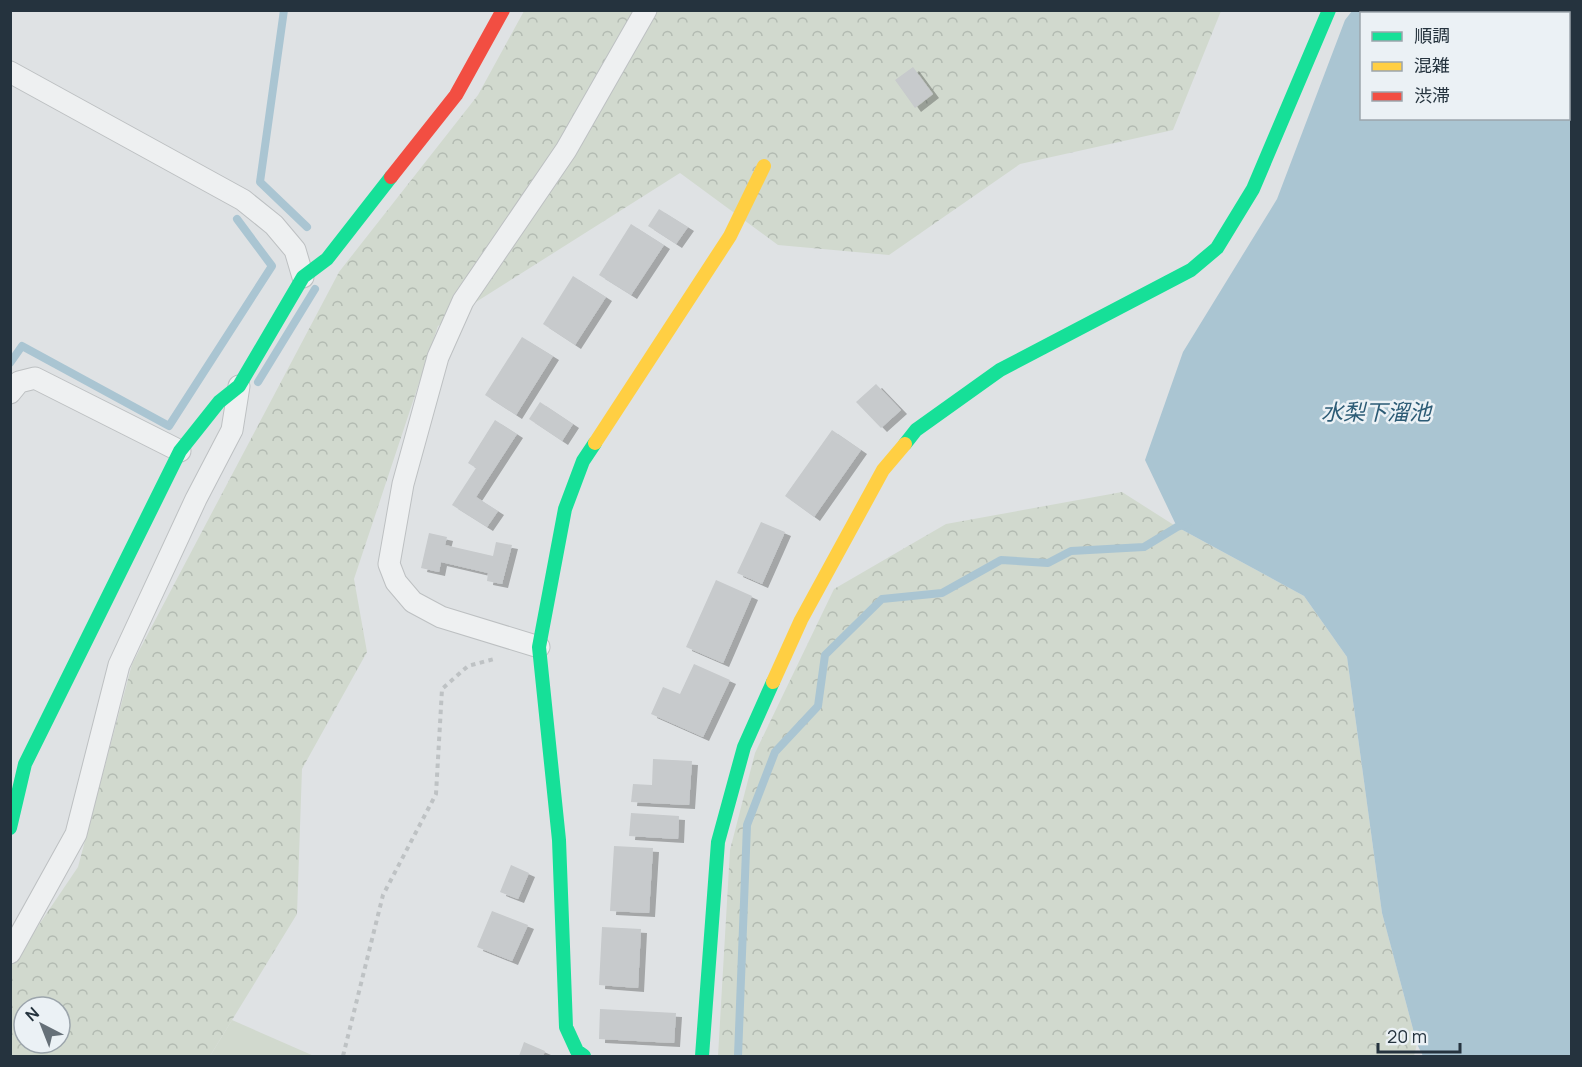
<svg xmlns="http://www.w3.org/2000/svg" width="1582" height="1067" viewBox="0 0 1582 1067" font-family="Manrope,'Noto Sans JP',sans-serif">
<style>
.grass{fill:#d1d9ce}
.forest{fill:url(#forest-crowns);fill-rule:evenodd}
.water{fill:#aac5d2}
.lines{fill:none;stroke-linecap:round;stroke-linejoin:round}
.stream{stroke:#aac5d2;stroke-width:8}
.building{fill:#c7cacc;filter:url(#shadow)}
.street-casing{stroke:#bdc0c2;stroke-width:23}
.path{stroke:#bec2c4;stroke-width:4;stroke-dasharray:4.5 4.5;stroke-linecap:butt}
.street{stroke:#eef0f1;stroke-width:21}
.fast{stroke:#16e098;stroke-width:14}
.slow{stroke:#ffcf43;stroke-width:14}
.jam{stroke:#f24e42;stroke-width:14}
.labels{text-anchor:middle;stroke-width:5;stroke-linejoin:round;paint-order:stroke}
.water-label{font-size:22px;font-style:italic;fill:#2c5b75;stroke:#ebf1f5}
</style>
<defs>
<pattern id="forest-crowns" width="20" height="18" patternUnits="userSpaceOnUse" patternTransform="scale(1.5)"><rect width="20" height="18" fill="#d1d9ce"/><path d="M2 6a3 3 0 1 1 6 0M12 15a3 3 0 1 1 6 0" fill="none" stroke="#b3bbb2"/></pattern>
<filter id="shadow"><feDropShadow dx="6" dy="4" stdDeviation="0" flood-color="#0004"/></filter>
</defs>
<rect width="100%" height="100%" fill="#dfe2e4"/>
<path class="grass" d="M232 1020 314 1056H210Z"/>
<path class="forest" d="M524 11H1221L1173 130 1020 164 889 255 778 245 680 173 438 326 354 579 367 652 302 769 297 914 210 1056H11V966L78 867 132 664 339 272 478 95ZM24 1007H60V1043H24Z
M1122 492 1177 527 1304 596 1347 657 1382 913 1417 1044 1414 1056H718L730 850 755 753 834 589 946 524Z"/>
<path class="water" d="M1546 10 1557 13 1362 14V118H1568L1569 17 1571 18V1056H1423L1417 1044 1382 913 1347 657 1304 596 1177 527 1145 460 1183 352 1277 199 1345 20 1352 11Z"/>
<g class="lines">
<path class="stream" d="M284 10 260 182 307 227
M10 363 22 346 169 426 272 266 237 219
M258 382 315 289
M738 1056 747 825 775 752 818 706 825 655 882 599 942 593 1001 560 1048 563 1071 551 1144 547 1177 527 1187 524"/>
</g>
<path class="building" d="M913 67 933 94 915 108 895 80Z
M659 209 688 227 676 244 648 226Z
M631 224 664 245 631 295 599 275Z
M573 276 606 297 575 345 543 324Z
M522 337 553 356 516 415 485 395Z
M876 384 901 410 881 428 856 402Z
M540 402 573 424 562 441 529 419Z
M495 420 517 434 476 497 498 511 487 527 452 505 476 468 468 463Z
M832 430 861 450 814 517 785 496Z
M761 522 785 532 762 584 737 573Z
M429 533 447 537 445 545 493 556 496 542 512 545 502 584 487 581 488 573 441 562 439 572 421 568Z
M716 580 752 596 723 663 686 647Z
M694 664 730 680 703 737 651 714 663 687 680 694Z
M653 759 692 761 689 805 631 802 633 784 652 785Z
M631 813 679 816 678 839 629 836Z
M614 846 653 848 649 913 610 911Z
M511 865 529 873 518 899 500 892Z
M492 911 528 925 512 961 477 947Z
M602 927 641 929 638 988 599 985Z
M600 1009 676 1013 674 1043 599 1039Z
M524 1042 545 1051 543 1056H519Z"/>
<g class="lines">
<g class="street-casing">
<path id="street" d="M10 72 243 200 274 225 295 250 303 277
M10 393 19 382 35 378 180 451
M539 647 441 617 413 602 396 582 389 564 403 484 438 357 463 301 566 150 646 10
M10 953 76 834 119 665 196 499 232 430 239 386"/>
</g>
<path class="path" d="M343 1056 383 895 436 794 442 689 468 666 494 659"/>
<use href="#street" class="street"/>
<path class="fast" d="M905 444 916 430 1000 370 1191 270 1217 248 1253 189 1329 10
M10 828 25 764 180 451 219 402 239 386 303 277 327 259 391 177
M584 1056 577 1051 566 1027 559 840 539 647 565 509 583 461 595 443
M702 1056 718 842 744 747 773 682"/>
<path class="slow" d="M595 443 730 236 764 166
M773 682 801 620 883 470 905 444"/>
<path class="jam" d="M391 177 456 95 503 10"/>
</g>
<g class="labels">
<g class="water-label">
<text x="1376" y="420">水梨下溜池</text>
</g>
</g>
<rect width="1582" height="1067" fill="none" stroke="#25333e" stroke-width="24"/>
<rect x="1360" y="12" width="210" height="108" fill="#ebf1f5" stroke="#9ca5ac" stroke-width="1.5"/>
<rect x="1372" y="32" width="30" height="9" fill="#16e098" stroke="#9ca5ac" stroke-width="1.5"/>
<text x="1414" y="42" font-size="18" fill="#25333e">順調</text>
<rect x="1372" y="62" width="30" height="9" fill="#ffcf43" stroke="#9ca5ac" stroke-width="1.5"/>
<text x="1414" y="72" font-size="18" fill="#25333e">混雑</text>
<rect x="1372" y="92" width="30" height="9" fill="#f24e42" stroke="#9ca5ac" stroke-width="1.5"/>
<text x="1414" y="102" font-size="18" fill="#25333e">渋滞</text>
<g transform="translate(42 1025) rotate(318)"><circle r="28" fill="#ebf1f5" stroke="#9ca5ac" stroke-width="1.5"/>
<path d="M0-4.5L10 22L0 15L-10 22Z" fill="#667078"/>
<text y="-9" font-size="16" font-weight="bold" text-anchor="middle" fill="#25333e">N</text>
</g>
<path d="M1378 1043v9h82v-9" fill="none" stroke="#25333e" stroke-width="3"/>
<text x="1387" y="1043" font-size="18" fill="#25333e" stroke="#ebf1f5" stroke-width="4.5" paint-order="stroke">20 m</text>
</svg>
